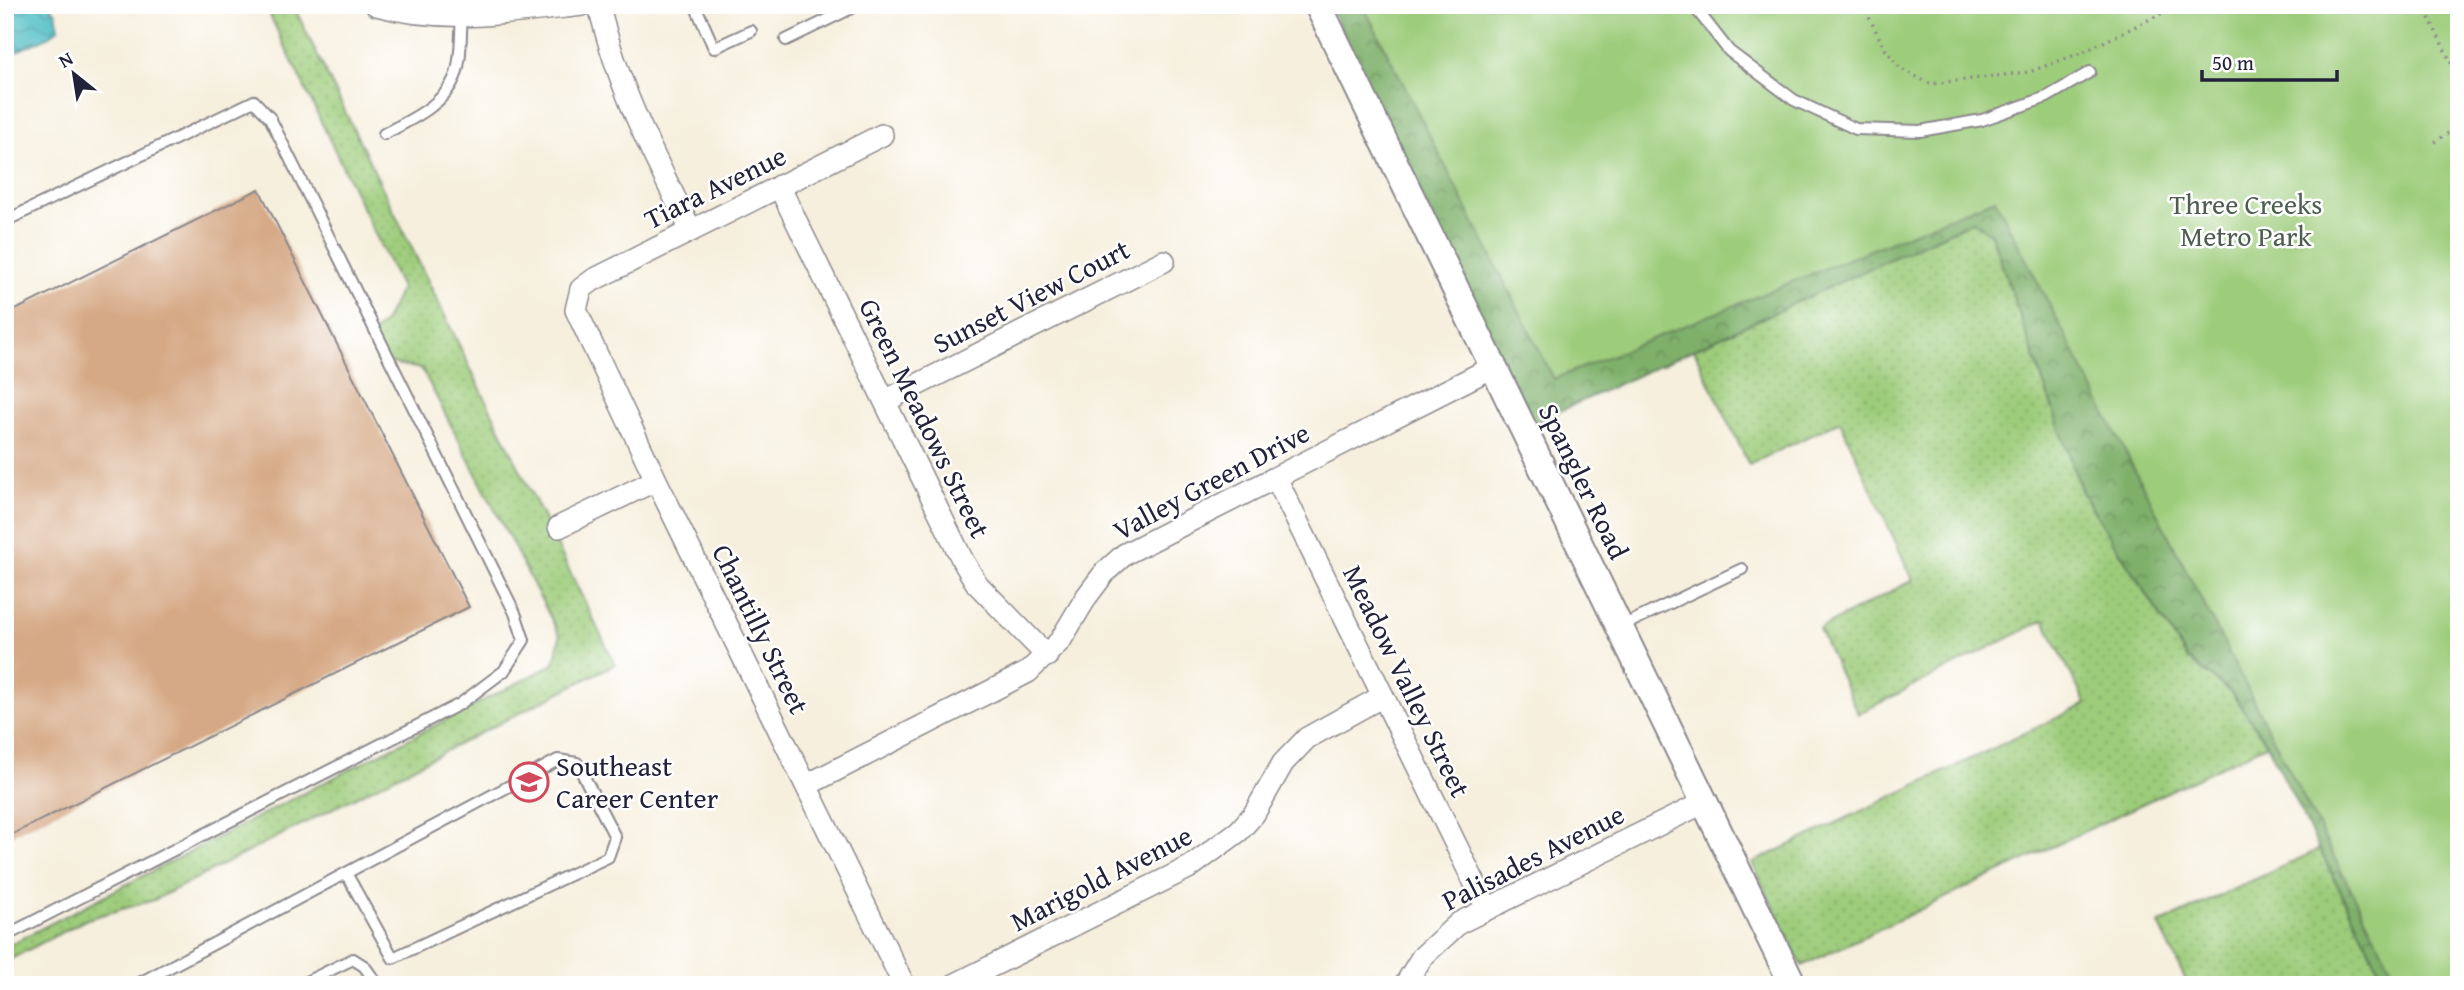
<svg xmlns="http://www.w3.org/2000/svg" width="2464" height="990" viewBox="0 0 2464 990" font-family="'Gentium Book Plus',serif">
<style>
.grass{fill:url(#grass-dots);stroke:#60775a;stroke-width:2}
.forest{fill:url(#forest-crowns);stroke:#506952;stroke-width:2}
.green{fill:#9dcc7a;stroke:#60775a;stroke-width:2}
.water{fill:url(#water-waves);stroke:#38707f;stroke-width:2}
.building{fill:#d5a985}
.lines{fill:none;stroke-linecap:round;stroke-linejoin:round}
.service-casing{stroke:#8c888c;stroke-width:14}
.minor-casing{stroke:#8c888c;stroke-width:24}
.tertiary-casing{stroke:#8c888c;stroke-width:30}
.path{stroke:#8c888c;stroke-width:3.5;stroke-dasharray:2 5;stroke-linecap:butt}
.service{stroke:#fff;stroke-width:10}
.minor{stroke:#fff;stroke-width:21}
.tertiary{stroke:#fff;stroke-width:26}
.labels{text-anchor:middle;stroke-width:5;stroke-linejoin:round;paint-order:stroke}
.street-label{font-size:28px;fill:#22223b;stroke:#fff}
.park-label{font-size:28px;fill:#4d5e51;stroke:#fff}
.poi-label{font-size:28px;fill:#22223b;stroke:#fff;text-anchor:start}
</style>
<defs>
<pattern id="grass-dots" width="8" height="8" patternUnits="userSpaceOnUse" patternTransform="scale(1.75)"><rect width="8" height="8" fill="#9dcc7a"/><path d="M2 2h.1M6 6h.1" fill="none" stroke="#87af6a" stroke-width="1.8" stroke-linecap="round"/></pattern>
<pattern id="forest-crowns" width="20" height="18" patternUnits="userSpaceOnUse" patternTransform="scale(1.75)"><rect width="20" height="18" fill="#7eb06a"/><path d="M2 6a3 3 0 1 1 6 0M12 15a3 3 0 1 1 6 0" fill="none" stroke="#678f58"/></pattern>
<pattern id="water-waves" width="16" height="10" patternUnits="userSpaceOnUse" patternTransform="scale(1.75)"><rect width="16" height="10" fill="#4ebdc3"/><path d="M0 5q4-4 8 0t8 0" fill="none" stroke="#4099a0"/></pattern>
</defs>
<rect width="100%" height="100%" fill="#fff"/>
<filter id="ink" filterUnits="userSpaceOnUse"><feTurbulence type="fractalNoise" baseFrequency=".0143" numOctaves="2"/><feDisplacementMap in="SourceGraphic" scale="14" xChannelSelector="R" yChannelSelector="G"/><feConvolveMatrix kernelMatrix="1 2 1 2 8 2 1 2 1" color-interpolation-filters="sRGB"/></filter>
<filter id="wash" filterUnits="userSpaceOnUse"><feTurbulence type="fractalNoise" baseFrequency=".00686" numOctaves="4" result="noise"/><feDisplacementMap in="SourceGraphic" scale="28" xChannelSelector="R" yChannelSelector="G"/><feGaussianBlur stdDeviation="1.57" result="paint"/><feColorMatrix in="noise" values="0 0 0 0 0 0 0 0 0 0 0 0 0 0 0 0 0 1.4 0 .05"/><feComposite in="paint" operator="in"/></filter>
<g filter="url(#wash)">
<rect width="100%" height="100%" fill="#f6efdd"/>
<path class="grass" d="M265 5H293L615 664 154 900 87 919 5 962V947L554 664 560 636 422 369 379 361 367 339 384 323 401 288Z
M1973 221 1992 234 2082 492 2187 658 2231 692 2268 744 1802 966 1752 863 2086 704 2044 620 1858 714 1819 629 1913 580 1840 421 1749 465 1693 348Z
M2320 849 2387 985H2188L2159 924Z"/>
<path class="forest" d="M1329 5H1632L2038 130 2459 985H2387L2267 744 2231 692 2187 658 2082 492 1991 234 1973 221 1532 424Z"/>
<path class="green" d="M1363 5H2459V985H2400L1995 199 1554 379Z"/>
<path class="water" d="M5 5H49L56 13 59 28 50 36 5 57Z"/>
<g id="blocks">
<path class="building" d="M259 189 469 607 5 838V315Z"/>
</g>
</g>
<g filter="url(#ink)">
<use href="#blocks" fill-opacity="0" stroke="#8c888c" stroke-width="2"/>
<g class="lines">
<g class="service-casing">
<path id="service" d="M695 5 714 48 751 31
M1693 5 1729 51 1794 100 1856 129 1920 131 1982 120 2047 97 2090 72
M786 40 858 5
M384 134C410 120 443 106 455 77 462 60 460 36 462 18
M5 221 254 101 270 118 515 613 524 640 504 671 460 704 5 936
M1620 627 1742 569
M136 985 558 760 577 763 615 837 608 857 393 958 346 873
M300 985 353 959 364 966 378 985"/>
</g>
<g class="minor-casing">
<path id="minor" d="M376 5C445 24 512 13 582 5
M599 5C617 86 654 157 691 230
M882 135 593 280 581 289 576 310 656 480 904 985
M779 186 963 561 977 584 1047 656
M885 401 1164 261
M1276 478 1487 908
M559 527 656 480
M807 785 1028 672 1060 641 1087 596 1105 572 1125 554 1493 367
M954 985 1190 867 1239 831 1254 814 1283 763 1307 738 1383 696
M1405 985 1422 957 1459 923 1705 802"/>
</g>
<g class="tertiary-casing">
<path id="tertiary" d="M1318 5 1793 985"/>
</g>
<path class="path" d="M1863 5 1885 49 1901 69 1931 84 2029 72 2081 53 2179 5
M2423 5 2459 79
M2435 142 2459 126"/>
<use href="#service" class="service"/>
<use href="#minor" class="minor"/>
<use href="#tertiary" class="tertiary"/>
</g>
</g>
<defs>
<g id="school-ring" transform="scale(2.0125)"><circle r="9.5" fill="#fff" stroke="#d1495b" stroke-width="1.5"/><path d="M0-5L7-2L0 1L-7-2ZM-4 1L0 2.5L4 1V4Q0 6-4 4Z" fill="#d1495b"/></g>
</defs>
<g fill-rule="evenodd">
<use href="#school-ring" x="529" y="782"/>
</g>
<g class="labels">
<g class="street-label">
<text transform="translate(715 187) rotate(-26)" y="10">Tiara Avenue</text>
<text transform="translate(1031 296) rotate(-27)" y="10">Sunset View Court</text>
<text transform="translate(925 418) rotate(64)" y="10">Green Meadows Street</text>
<text transform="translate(1211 481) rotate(-28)" y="10">Valley Green Drive</text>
<text transform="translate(1584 481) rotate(64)" y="10">Spangler Road</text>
<text transform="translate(761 629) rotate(64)" y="10">Chantilly Street</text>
<text transform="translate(1407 681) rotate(64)" y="10">Meadow Valley Street</text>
<text transform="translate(1533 857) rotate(-27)" y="10">Palisades Avenue</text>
<text transform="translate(1101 878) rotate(-27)" y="10">Marigold Avenue</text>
</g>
<g class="park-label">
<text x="2246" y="214">Three Creeks<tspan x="2246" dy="32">Metro Park</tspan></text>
</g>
<g class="poi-label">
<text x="556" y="776">Southeast<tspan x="556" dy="32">Career Center</tspan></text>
</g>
</g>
<rect width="2464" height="990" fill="none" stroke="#fff" stroke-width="28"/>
<g transform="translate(74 74) rotate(330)" stroke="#ffffff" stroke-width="5" paint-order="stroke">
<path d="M0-5L12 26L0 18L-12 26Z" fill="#22223b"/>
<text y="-10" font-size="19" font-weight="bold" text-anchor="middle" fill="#22223b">N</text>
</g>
<path d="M2202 70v10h135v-10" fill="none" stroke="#22223b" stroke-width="3.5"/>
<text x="2212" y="70" font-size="21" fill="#22223b" stroke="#ffffff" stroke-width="5" paint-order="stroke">50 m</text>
</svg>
